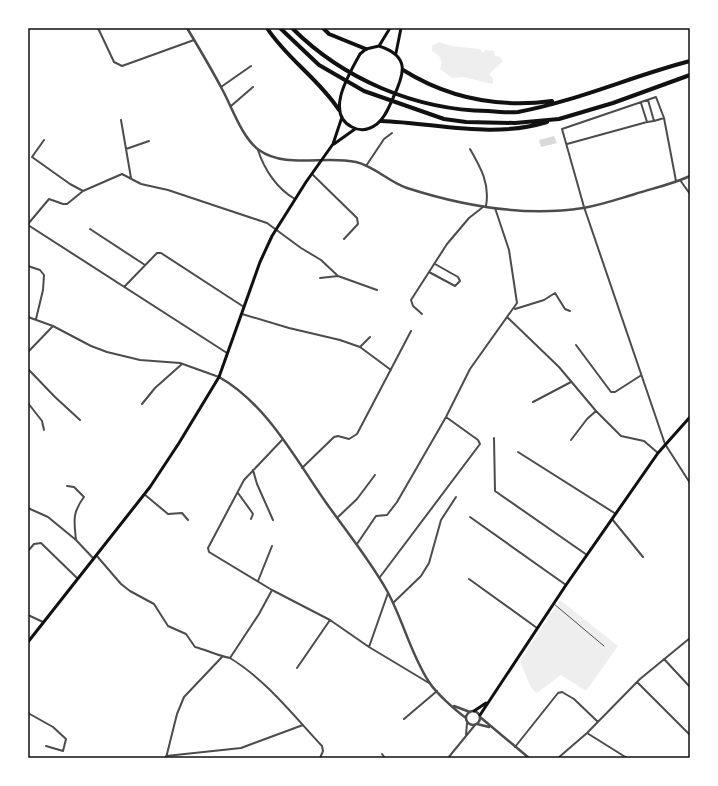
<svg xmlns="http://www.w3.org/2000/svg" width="718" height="786" viewBox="0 0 718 786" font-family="Raleway,sans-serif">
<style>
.green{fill:#eee}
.water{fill:#d9d9d9}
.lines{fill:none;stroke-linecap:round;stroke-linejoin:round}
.service{stroke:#4c4c4c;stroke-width:1}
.minor{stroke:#4c4c4c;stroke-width:2}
.tertiary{stroke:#4c4c4c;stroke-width:2.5}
.secondary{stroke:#111;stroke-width:3}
.motorway{stroke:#111;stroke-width:4}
.neatline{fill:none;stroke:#111;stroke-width:1.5}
</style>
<rect width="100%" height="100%" fill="#fff"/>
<path class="green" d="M439 42 451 46 480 49 483 53 485 50 494 51 495 56 500 57 503 61 489 74 493 78V84L463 77 452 78 440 69 442 62 439 56 432 51V46Z
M560 600 618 646 586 691 561 675 537 693 531 688 520 661Z"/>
<path class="water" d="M554 136 557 143 541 147 539 140Z"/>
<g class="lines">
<path class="service" d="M554 604 604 646"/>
<path class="minor" d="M98 28 114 62 122 66 194 40
M221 87 251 66
M648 100 654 121 664 118
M641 103 647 122 654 121
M231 106 253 87
M121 120 126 149
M44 140 32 157 70 184 83 191
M567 144 647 122
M470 149C481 168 490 184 486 206
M258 150C264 169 277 189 295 199
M366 166 384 139 392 133
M312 174 357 218 358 224 344 239
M131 178 126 149 149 141
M680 180 690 194
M676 181 664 118 656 97 562 129 584 207 665 444 690 483
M28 224 49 199 63 204H67L83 191 122 174 141 184 168 190 267 223 301 248 321 260 338 276 377 290
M28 225 227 353
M90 229 145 265
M28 266 40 270 44 275 43 290 36 319
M429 272 455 286 460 281 458 277 435 264
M320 278 338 276
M125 286 157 253H161L244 307
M515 309 544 300 555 293 565 309 570 311
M242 314 289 328 340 340 360 347 370 337
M422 314 413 306 411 300 447 244 469 218 483 207
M28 317 53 326 91 346 107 352 140 360 180 363 219 377
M507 317 559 367 596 411 621 436 644 441 658 453
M576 345 611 392H615L640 376
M360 347 391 370
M28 352 53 326
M28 369 55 397 80 420
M533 402 571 382
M28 403 42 421 44 430
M142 404 155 388 182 364
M494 438 495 491 587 555
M282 440 244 480 208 548 209 552 272 590 330 620 369 647 429 683
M571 440 587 419 596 411
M518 452 616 514
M302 468 334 437 338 436 349 439 357 434 411 331
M253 470 257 484 273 520
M67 486 74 487 84 497C72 513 74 521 76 540
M238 493 251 511 253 514 251 519
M144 494 168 514 182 513 188 520
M28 508 48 517 76 540 93 558
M470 517 566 585
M337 518 357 499 375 475
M612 519 643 557
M357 544 376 516 387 515 397 502 446 417 470 369 517 303 509 250 495 208
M28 551 34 544 41 543 77 578
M96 555 121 584 130 591 154 604 168 626 186 634 195 647C207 650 218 656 230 658L259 614 272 590
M380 577 480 444 478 440 446 417
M469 579 537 628
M258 581 272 546
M393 603 421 576 429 563 441 520 456 497
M28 615 43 622
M369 647 388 593
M230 658C266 680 293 715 322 746L323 751 320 758
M664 659 690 687
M297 668 330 620
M637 682 690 735
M28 713 53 727 66 739 63 751 46 746
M404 719 437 691
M587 733 627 758
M466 735 467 723
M515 747 558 693 562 692 574 699 598 722
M382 754 385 758
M166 756 241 748 303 725
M166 758 177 714 184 697 222 657
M448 758 475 725
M558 758 587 733 640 679 690 638"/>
<path class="tertiary" d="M187 28C199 48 211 68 222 89 232 107 242 138 259 150 285 169 325 155 356 162 374 166 389 182 407 188 463 206 524 217 583 208 601 205 618 199 635 194 654 188 673 184 690 176
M219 377C267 404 296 460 327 504 347 532 369 559 386 589 403 619 410 653 429 682 436 693 455 710 466 718
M454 706 470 712
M466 718a7 7 0 1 1 14 0a7 7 0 1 1-14 0Z
M480 717 529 758
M477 724 489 727"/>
<path class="secondary" d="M379 46C410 56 405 73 393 98 389 107 385 118 377 124 369 130 361 132 352 127 324 113 350 73 360 54L366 49Z
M379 46 390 28
M396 53 401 28
M334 144 355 129
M28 642 150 487 179 443 219 377 260 262 272 236 306 182 333 144 342 117
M474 711 486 703
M480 715 566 585 658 453 690 417"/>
<path class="motorway" d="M267 28C287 59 319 79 339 110
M280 28 319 65 364 91 444 119 466 122 515 123 559 119 613 103 690 75
M292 28C343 79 415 110 488 111 498 112 509 113 518 112 577 101 632 76 690 61
M323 28 329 34 366 49
M403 70C448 98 499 108 552 101
M381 121C437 123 491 139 547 122"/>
</g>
<rect width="718" height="786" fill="none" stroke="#ffffff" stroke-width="58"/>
<rect x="29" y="29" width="660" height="728" class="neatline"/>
</svg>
